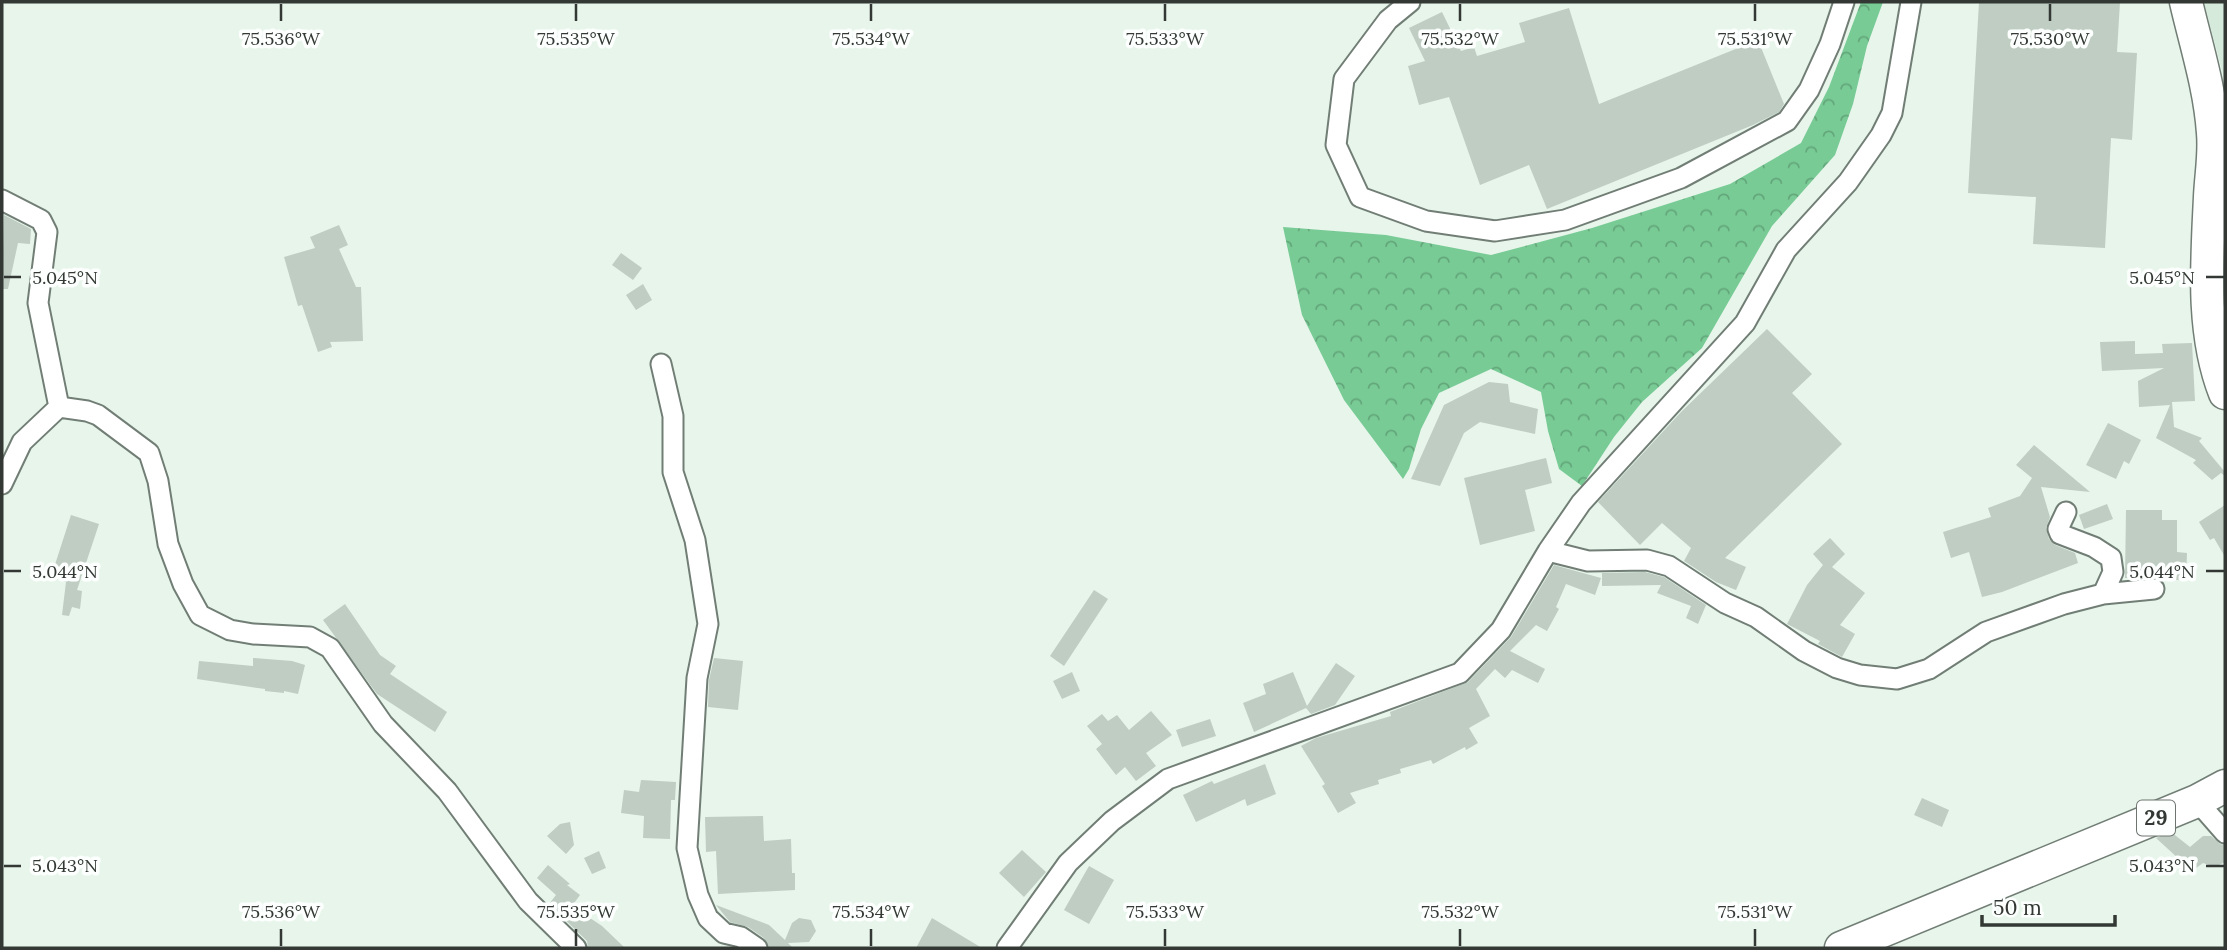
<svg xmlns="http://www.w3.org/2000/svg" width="2227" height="950" viewBox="0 0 2227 950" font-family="Lora,serif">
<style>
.built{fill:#d5eadb}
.forest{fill:url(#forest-crowns)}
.building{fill:#bfcdc3}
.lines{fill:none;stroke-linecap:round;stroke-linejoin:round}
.street-casing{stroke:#717e75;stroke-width:23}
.primary-casing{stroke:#717e75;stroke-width:35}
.street{stroke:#fff;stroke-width:19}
.primary{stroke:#fff;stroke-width:32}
.ticks{fill:none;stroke:#333834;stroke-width:2.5}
.labels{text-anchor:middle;stroke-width:7;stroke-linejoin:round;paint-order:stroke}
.shield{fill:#fcfffd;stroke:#6f7470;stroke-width:2}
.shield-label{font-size:21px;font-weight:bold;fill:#333834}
.ticks-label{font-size:18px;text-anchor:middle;fill:#333834;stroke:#fcfffd;stroke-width:7;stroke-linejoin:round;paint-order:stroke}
</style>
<defs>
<pattern id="forest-crowns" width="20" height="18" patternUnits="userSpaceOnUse" patternTransform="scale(1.75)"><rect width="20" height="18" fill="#78cb95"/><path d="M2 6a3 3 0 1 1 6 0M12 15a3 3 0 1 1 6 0" fill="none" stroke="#63a67a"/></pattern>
</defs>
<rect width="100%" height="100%" fill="#e7f5eb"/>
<path class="built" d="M2204 2H2225V85L2224 78Z"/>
<path class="forest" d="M1861 2H1883L1867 46 1853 104 1835 155 1772 226 1702 348 1642 402 1614 437 1582 486 1559 469 1548 431 1541 392 1491 369 1439 393 1421 429 1409 469 1403 479 1344 400 1302 315 1283 227 1386 235 1491 255 1592 228 1730 184 1801 143 1829 87Z"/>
<path class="building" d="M1979 2H2120L2117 52 2137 53 2132 140 2111 138 2105 248 2033 244 2036 197 1968 193Z
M1569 8 1599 104 1758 40 1784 104 1779 112 1753 125 1547 209 1529 165 1480 185 1449 97 1419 105 1408 66 1425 61 1409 28 1442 12 1461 51 1474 47 1477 56 1525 42 1519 23Z
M4 215 31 229 30 244 18 243 8 289H2Z
M339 225 348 245 339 249 356 287H361L363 341 330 342 332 347 318 352 302 305 298 306 284 257 315 248 310 237Z
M621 253 642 268 633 280 612 265Z
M643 284 652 300 636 310 626 295Z
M1767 329 1812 374 1792 393 1842 444 1725 558 1746 567 1736 590 1716 582 1684 561 1691 548 1662 523 1640 545 1598 502 1681 412Z
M2135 341V354L2163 353 2162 344 2192 343 2195 401 2172 402 2174 427 2202 438 2199 441 2225 472V476L2221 473 2212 480 2193 463 2196 460 2156 438 2170 405 2139 407 2138 381 2164 368 2102 371 2100 342Z
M1489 382 1508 384 1510 402 1538 409 1535 434 1480 422 1464 433 1440 486 1411 479 1444 405Z
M2108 423 2141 440 2129 464 2124 461 2116 479 2086 465Z
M2034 445 2090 492 2041 487 2050 517 2046 528 2049 539 2055 545 2075 553 2078 563 2002 592 1982 597 1969 552 1951 558 1943 532 1991 517 1988 508 2020 496 2032 478 2016 465Z
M1546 458 1552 483 1525 490 1535 531 1480 545 1464 478Z
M2107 504 2113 519 2084 529 2079 515Z
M2225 505V557L2214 538 2210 540 2199 522Z
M2126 510H2162V520H2177V552L2187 553 2186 581 2153 577 2125 578Z
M71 515 99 524 77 590 82 591 80 609 72 607 69 616 62 615 66 582 51 577Z
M1830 538 1845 554 1832 567 1865 593 1840 625 1855 634 1842 657 1818 644 1820 641 1787 624 1807 585 1823 565 1813 554Z
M1554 565 1601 578 1595 595 1566 584 1556 607 1559 609 1547 631 1536 625 1510 651 1545 669 1538 683 1512 670 1505 678 1495 669 1476 689 1490 716 1469 728 1478 743 1466 750 1465 747 1433 764 1431 760 1400 769 1401 773 1378 780 1379 784 1350 793 1356 803 1338 813 1322 786 1325 784 1301 746 1316 738 1391 716 1390 712 1468 682 1511 637Z
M1645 572 1664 577 1706 605 1698 624 1686 618 1691 606 1657 593 1661 585 1602 586V573Z
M1094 590 1108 599 1064 666 1050 656Z
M345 604 380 655 396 666 390 674 447 712 435 732 377 694 323 620Z
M253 658 292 661 305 665 298 694 284 691V693L265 691V689L197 679 199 661 253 666Z
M714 658 743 661 738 710 708 707 709 680Z
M1336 663 1355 676 1335 705 1311 714 1306 708 1254 732 1243 703 1266 694 1263 684 1293 672 1307 706Z
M1072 672 1080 691 1062 699 1053 681Z
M1151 711 1172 735 1146 753 1156 766 1136 781 1125 767 1116 775 1096 749 1102 744 1087 726 1102 714 1108 721 1117 715 1129 730Z
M1210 719 1216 736 1182 747 1176 730Z
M1265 764 1276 794 1247 806 1245 799 1196 822 1183 795 1212 781 1214 784Z
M641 780 676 782 675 800H671L670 839 643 838 644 816 621 813 624 790 639 792Z
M1922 798 1949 810 1942 827 1914 815Z
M763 816 764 841 791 839 792 873H795V890L718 894 716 851 706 852 705 817Z
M570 822 574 845 566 854 547 836 560 824Z
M2171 832 2190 847 2203 836H2211L2220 844 2225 845V862L2215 867 2203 863 2192 871 2156 838Z
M1022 850 1046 872 1024 897 999 873Z
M599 851 606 868 592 874 584 858Z
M548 865 570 884 567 885 580 895 572 906 602 926 625 948H588L587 941 549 904 556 895 537 878Z
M1089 866 1114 880 1089 924 1064 910Z
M716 905 769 925 785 940 792 923 799 918 811 920 816 931 809 942 788 943 793 948H769L764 938 748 927 730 922Z
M932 918 982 948H916Z"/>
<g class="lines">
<g class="street-casing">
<path id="street" d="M1410 2 1388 20 1344 79 1336 145 1360 197 1426 221 1495 231 1565 220 1681 178 1787 121 1809 90 1830 44 1844 2
M2 200 41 220 47 232 38 303 59 407
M661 364 673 416V472L695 540 708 624 697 678 687 848 698 895 708 918 724 933 741 937 757 948
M2 484 22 442 59 407 87 411 98 415 149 453 158 481 168 544 183 584 200 615 230 630 253 634 310 637 330 648 383 724 447 791 528 901 576 948
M2066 512 2058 529 2060 534 2094 547 2111 558 2113 572 2103 594
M1548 551 1588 561 1647 560 1669 566 1725 603 1756 617 1804 651 1837 668 1860 675 1897 679 1929 669 1986 632 2064 604 2103 594 2154 589
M2197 801 2225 833
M1007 948 1068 863 1112 821 1168 779 1460 673 1501 630 1548 551 1581 503 1745 323 1786 250 1848 182 1881 135 1892 113 1911 2"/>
</g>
<g class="primary-casing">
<path id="primary" d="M2186 2C2196 45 2210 88 2213 133 2215 154 2211 175 2210 197 2207 261 2201 332 2225 393
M1841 948 2197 801 2225 786"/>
</g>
<use href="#street" class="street"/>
<use href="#primary" class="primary"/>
</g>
<path class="ticks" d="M281 4V21M576 4V21M871 4V21M1165 4V21M1460 4V21M1755 4V21M2050 4V21M4 277H21M2206 277H2224M4 571H21M2206 571H2224M4 866H21M2206 866H2224M281 929V946M576 929V946M871 929V946M1165 929V946M1460 929V946M1755 929V946"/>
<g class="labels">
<rect class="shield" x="2137" y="800.5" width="38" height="35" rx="5"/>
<g class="shield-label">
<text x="2156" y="825">29</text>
</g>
</g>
<g class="ticks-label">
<text x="281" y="45">75.536°W</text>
<text x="576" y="45">75.535°W</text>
<text x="871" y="45">75.534°W</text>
<text x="1165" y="45">75.533°W</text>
<text x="1460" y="45">75.532°W</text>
<text x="1755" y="45">75.531°W</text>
<text x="2050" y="45">75.530°W</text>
<text x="65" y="284">5.045°N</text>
<text x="2162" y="284">5.045°N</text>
<text x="65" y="578">5.044°N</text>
<text x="2162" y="578">5.044°N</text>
<text x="65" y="872">5.043°N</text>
<text x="2162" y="872">5.043°N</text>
<text x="281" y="918">75.536°W</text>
<text x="576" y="918">75.535°W</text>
<text x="871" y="918">75.534°W</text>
<text x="1165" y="918">75.533°W</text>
<text x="1460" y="918">75.532°W</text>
<text x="1755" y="918">75.531°W</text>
</g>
<rect width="2227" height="950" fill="none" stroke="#333834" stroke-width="7"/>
<path d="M1982 915v10h133v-10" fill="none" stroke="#333834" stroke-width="3.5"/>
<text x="1993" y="915" font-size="21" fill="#333834" stroke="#fcfffd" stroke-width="5" paint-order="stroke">50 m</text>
</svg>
